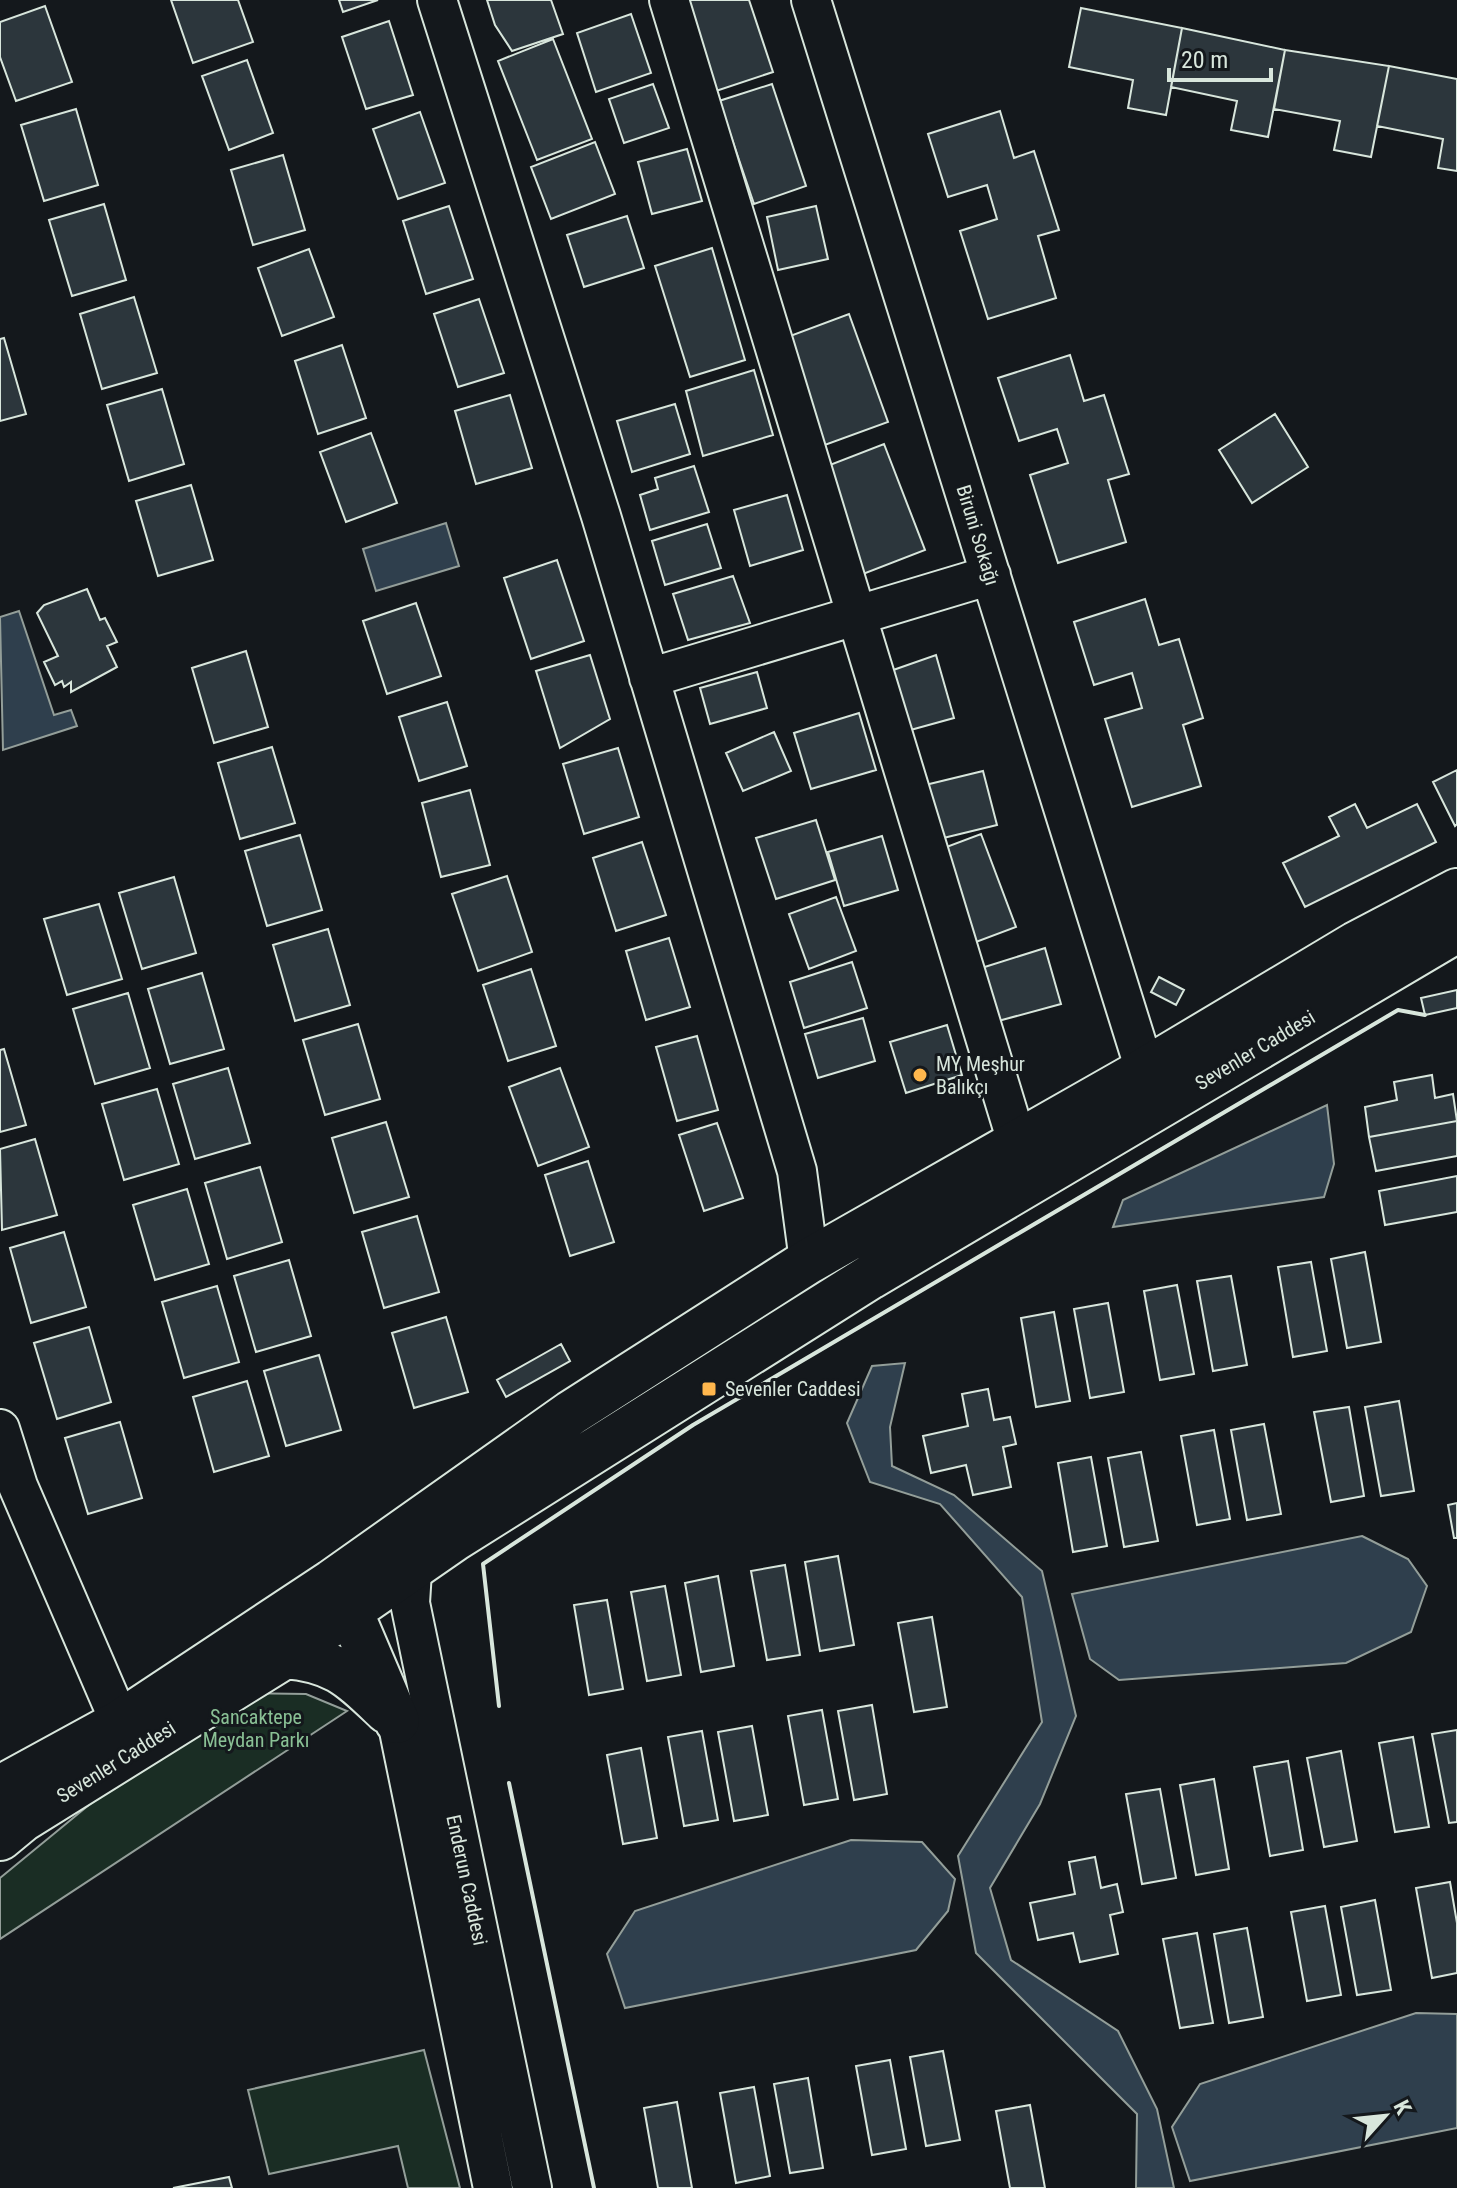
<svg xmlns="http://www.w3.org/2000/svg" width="1457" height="2188" viewBox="0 0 1457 2188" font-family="'Roboto Condensed',sans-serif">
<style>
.green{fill:#1a2d24;stroke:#939e99;stroke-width:2}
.water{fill:#2f3f4d;stroke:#939e99;stroke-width:2}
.building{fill:#2c363c;stroke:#d8e6dc;stroke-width:2}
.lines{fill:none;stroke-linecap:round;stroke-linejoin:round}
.minor-casing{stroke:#d8e6dc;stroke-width:42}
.major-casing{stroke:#d8e6dc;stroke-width:48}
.minor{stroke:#14181c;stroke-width:38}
.major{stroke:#14181c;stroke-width:44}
.wall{stroke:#d8e6dc;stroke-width:4}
.poi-dot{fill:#ffb74d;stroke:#14181c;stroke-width:3}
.labels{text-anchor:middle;stroke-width:6;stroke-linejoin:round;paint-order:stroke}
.street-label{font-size:20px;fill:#d8e6dc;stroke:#14181c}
.poi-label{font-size:20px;fill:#d8e6dc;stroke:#14181c;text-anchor:start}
.park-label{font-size:20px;fill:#8ac095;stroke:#14181c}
</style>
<rect width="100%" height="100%" fill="#14181c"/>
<path class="green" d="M246 1693 306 1694 347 1711 0 1939V1878L95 1800Z
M424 2050 460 2188H408L398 2146 269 2174 248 2090Z"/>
<path class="water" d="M446 523 459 566 376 591 363 549Z
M19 611 54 715 71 710 77 726 3 750 0 617Z
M1327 1105 1334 1164 1324 1197 1113 1227 1123 1200Z
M905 1363 890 1427 892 1466 954 1495 1042 1571 1076 1716 1040 1804 990 1888 1011 1960 1118 2031 1157 2109 1174 2188H1136L1137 2114 976 1953 958 1856 1042 1722 1022 1597 940 1504 870 1482 847 1423 872 1366Z
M1362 1536 1408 1559 1427 1586 1411 1632 1346 1663 1119 1680 1090 1659 1072 1594Z
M851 1840 922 1842 955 1879 948 1911 916 1950 625 2008 607 1954 635 1911Z
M1416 2013 1457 2014V2128L1190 2181 1172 2127 1200 2084Z"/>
<path class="building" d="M171 0H238L253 42 193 63Z
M339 0H378L343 12Z
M487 0H551L563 34 512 51 495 25Z
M685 0H749L773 72 716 91Z
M45 6 72 82 16 101 0 57V22Z
M1081 8 1182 28 1166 115 1128 108 1133 80 1069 67Z
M631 14 651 73 596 92 577 33Z
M389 21 413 95 366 109 342 37Z
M1182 28 1285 50 1268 137 1231 130 1237 101 1171 87Z
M553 39 592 139 537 160 498 61Z
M1285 50 1389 66 1371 157 1334 150 1340 121 1274 109Z
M247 60 273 133 229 150 202 76Z
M1389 66 1457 79V171L1438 168 1443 139 1377 126Z
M653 84 669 128 624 143 609 99Z
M772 84 806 186 754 204 719 101Z
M76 109 98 185 44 201 21 125Z
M1000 111 1014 158 1034 151 1059 230 1038 236 1056 298 988 319 960 231 997 219 987 185 948 197 928 134Z
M420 112 445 183 398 199 373 129Z
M595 142 615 194 551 219 531 167Z
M687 149 702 201 652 214 638 162Z
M283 155 305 230 253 245 231 170Z
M104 204 126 280 72 296 49 220Z
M449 206 473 279 426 294 403 221Z
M816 206 828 259 778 270 767 217Z
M627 216 644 268 584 287 567 235Z
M712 248 745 360 690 377 655 266Z
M309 249 334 317 282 336 258 268Z
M134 297 157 373 102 389 80 314Z
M479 299 504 373 458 387 434 314Z
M849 314 888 422 822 446 782 339Z
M4 338 26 414 0 421V339Z
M342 345 366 418 318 434 295 361Z
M1070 355 1084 401 1104 395 1129 474 1108 480 1126 542 1058 563 1030 475 1068 463 1057 429 1019 441 998 378Z
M754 370 773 435 703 456 686 391Z
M162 389 184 464 129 481 107 405Z
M510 395 532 468 476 484 455 411Z
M675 404 690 454 632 472 617 421Z
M1275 414 1308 467 1252 503 1219 450Z
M371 433 397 503 346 522 320 452Z
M884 444 925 550 863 574 822 468Z
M694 466 709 512 650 530 640 495 658 489 655 478Z
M191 485 213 560 158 576 136 501Z
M787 495 803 550 750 566 734 510Z
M707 524 721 568 665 585 652 541Z
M557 560 584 641 531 659 504 578Z
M733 576 750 623 688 640 673 594Z
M87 589 100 620 105 618 117 642 107 646 117 667 71 692V682L64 687 62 681 55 685 44 662 58 656 37 613 44 605Z
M1145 599 1159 645 1179 639 1203 718 1183 725 1201 786 1132 807 1105 719 1142 708 1132 673 1094 685 1074 622Z
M416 603 441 676 387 694 363 621Z
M246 651 268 727 214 743 192 668Z
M590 655 610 719 560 748 536 671Z
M936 655 954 718 896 734 879 675Z
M757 672 767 708 710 724 700 688Z
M447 702 467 766 419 781 399 717Z
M859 713 876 770 811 789 794 733Z
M774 732 791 771 743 791 726 753Z
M272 747 295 823 240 839 218 763Z
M618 748 639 817 584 834 563 764Z
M1457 770V824L1455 826 1433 782Z
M983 771 997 825 931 841 917 787Z
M470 790 490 865 441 877 422 803Z
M1355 804 1367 828 1417 804 1436 842 1305 907 1283 863 1339 836 1329 817Z
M816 820 835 880 776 899 756 838Z
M981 834 1016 927 968 945 933 852Z
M300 835 322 910 267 926 245 851Z
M882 836 898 890 844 906 828 852Z
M642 842 666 915 616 931 593 858Z
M507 876 532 952 478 971 452 894Z
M174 877 196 953 142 969 119 893Z
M836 897 856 951 809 969 789 914Z
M99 904 122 979 67 995 44 919Z
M328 929 350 1005 295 1021 273 945Z
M669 938 690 1007 646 1020 626 951Z
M1045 948 1061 1004 987 1024 972 971Z
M852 962 867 1008 804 1028 790 982Z
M531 969 556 1046 508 1061 483 985Z
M202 973 224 1049 170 1064 148 989Z
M1159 977 1184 990 1176 1005 1151 992Z
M1457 990V1008L1425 1015 1421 998Z
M128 993 150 1068 95 1084 73 1009Z
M863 1018 875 1061 818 1078 805 1034Z
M358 1024 380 1099 325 1115 303 1040Z
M947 1025 962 1075 906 1093 890 1042Z
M697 1036 718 1110 677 1121 656 1047Z
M4 1049 26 1125 0 1132V1050Z
M228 1068 250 1143 195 1159 173 1084Z
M560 1068 589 1147 538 1166 509 1087Z
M1432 1075 1435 1098 1453 1094 1457 1121 1369 1137 1365 1107 1397 1100 1394 1082Z
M157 1089 179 1164 124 1180 102 1104Z
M1457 1121V1156L1376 1171 1369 1137Z
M386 1122 409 1197 354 1213 332 1138Z
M717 1123 743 1198 704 1211 679 1135Z
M35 1139 57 1215 2 1230 0 1149Z
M588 1161 614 1242 570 1256 545 1175Z
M260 1167 282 1242 227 1259 205 1183Z
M1457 1176V1212L1385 1225 1379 1191Z
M187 1189 209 1264 155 1280 133 1205Z
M417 1216 439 1292 384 1308 362 1232Z
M64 1232 86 1307 31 1323 10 1248Z
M1365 1252 1381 1342 1347 1348 1331 1259Z
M289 1260 311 1336 256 1352 234 1276Z
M1311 1262 1327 1351 1293 1357 1278 1267Z
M1231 1276 1247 1365 1213 1371 1197 1281Z
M1177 1285 1194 1374 1160 1380 1144 1291Z
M217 1286 239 1362 184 1378 162 1302Z
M1108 1303 1124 1392 1090 1398 1074 1309Z
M1054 1312 1070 1401 1036 1407 1021 1318Z
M446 1317 468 1392 414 1408 392 1333Z
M89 1327 111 1402 57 1419 34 1343Z
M561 1344 570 1361 506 1397 497 1380Z
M319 1355 341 1430 286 1446 264 1371Z
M247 1381 269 1456 214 1472 193 1397Z
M988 1389 994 1420 1010 1417 1016 1444 1003 1447 1011 1487 973 1495 966 1465 931 1473 923 1436 968 1426 962 1394Z
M1399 1401 1414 1491 1381 1496 1365 1407Z
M1349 1407 1364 1496 1331 1502 1314 1412Z
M120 1422 142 1498 88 1514 65 1438Z
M1264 1424 1281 1514 1247 1520 1231 1430Z
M1214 1430 1230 1519 1197 1525 1181 1436Z
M1141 1452 1158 1541 1124 1547 1108 1458Z
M1091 1457 1107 1546 1073 1552 1058 1463Z
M1457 1503V1538H1454L1448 1505Z
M838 1556 854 1645 820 1651 805 1562Z
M785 1565 800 1655 767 1660 751 1571Z
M718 1576 734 1666 701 1672 685 1583Z
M665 1586 681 1675 647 1681 631 1592Z
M607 1600 623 1689 589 1695 574 1605Z
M932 1617 947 1707 914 1712 898 1623Z
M872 1705 887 1794 854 1800 838 1711Z
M822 1710 838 1799 804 1805 788 1716Z
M752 1726 768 1815 734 1821 718 1732Z
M1457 1730V1822L1449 1823 1432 1734Z
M702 1731 718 1820 684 1826 668 1737Z
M1413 1737 1429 1827 1395 1832 1379 1743Z
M641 1748 657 1838 623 1844 607 1755Z
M1341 1751 1357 1841 1324 1847 1307 1758Z
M1288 1761 1303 1850 1270 1856 1254 1767Z
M1214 1779 1229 1869 1196 1875 1180 1785Z
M1160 1789 1176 1878 1142 1884 1126 1794Z
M1095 1857 1101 1888 1117 1884 1123 1912 1110 1915 1118 1954 1080 1962 1073 1933 1038 1940 1030 1903 1075 1894 1069 1862Z
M1450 1882 1457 1923V1973L1432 1978 1416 1888Z
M1375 1900 1391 1990 1357 1995 1341 1907Z
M1325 1906 1341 1995 1307 2001 1291 1912Z
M1247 1928 1263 2017 1229 2023 1214 1934Z
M1197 1933 1213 2023 1180 2028 1163 1939Z
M943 2051 960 2140 926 2146 910 2057Z
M890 2060 906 2149 872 2155 856 2066Z
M808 2078 823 2168 790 2173 774 2084Z
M754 2087 770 2176 736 2183 720 2093Z
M677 2102 692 2188H658L644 2108Z
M1030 2105 1045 2188H1010L996 2111Z
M229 2177 232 2188H173Z"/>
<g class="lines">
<g class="minor-casing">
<path id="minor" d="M437 0 601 516 797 1171 809 1261
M669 0 1017 1142
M811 0 1145 1070
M649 678 991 575
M0 1429 18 1486 132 1750
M412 1571 410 1603 532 2188
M397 1721 493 2188"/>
</g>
<g class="major-casing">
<path id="major" d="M335 1587 351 1613 397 1721
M285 1656C336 1660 351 1677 387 1711
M0 1788 119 1723 332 1582 571 1413 809 1261 1145 1070 1356 944 1457 891
M0 1838 23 1819 285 1656 454 1539 870 1277 1457 930"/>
</g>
<use href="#minor" class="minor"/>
<use href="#major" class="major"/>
<path class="wall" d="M499 1706 483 1564 693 1425 1398 1010 1425 1015
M509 1783 594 2188"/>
</g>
<g class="poi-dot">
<circle cx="920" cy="1075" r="8"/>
<rect x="701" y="1381" width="16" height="16" rx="4"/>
</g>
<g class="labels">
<g class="street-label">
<text transform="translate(978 535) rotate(73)" y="7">Biruni Sokağı</text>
<text transform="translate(1255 1050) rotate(-31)" y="7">Sevenler Caddesi</text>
<text transform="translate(116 1762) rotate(-32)" y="7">Sevenler Caddesi</text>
<text transform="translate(467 1880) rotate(78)" y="7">Enderun Caddesi</text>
</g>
<g class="poi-label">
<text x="936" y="1071">MY Meşhur<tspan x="936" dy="23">Balıkçı</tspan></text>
<text x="725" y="1396">Sevenler Caddesi</text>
</g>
<g class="park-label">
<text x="256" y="1724">Sancaktepe<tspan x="256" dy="23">Meydan Parkı</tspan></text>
</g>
</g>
<g transform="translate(1385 2116) rotate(63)" stroke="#14181c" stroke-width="6" paint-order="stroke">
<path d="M0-6L14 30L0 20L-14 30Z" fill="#d8e6dc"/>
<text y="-12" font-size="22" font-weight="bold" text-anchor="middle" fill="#d8e6dc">K</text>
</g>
<path d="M1169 68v12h102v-12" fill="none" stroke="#d8e6dc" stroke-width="4"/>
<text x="1181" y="68" font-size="24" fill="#d8e6dc" stroke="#14181c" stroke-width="6" paint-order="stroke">20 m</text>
</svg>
